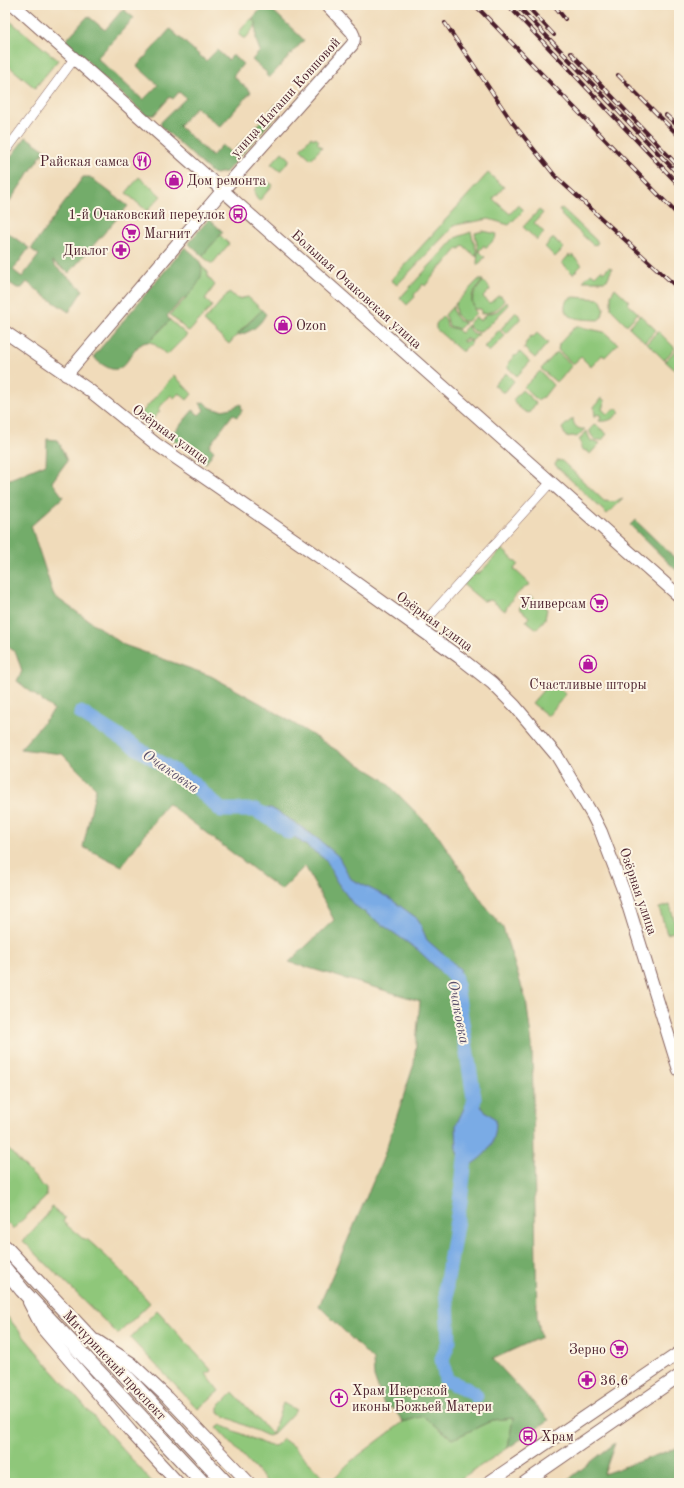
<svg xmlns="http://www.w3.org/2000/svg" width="684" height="1488" viewBox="0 0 684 1488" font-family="'Old Standard TT',serif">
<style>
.green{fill:#8fc77a;stroke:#6c7352}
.forest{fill:#73ac6a;stroke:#5e664a;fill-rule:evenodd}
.water{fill:#7aabe5;stroke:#626588}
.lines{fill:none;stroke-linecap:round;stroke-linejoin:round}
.river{stroke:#7aabe5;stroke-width:15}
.street-casing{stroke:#84615d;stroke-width:10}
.secondary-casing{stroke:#84615d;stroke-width:14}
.primary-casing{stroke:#84615d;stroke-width:16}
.street{stroke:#fff;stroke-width:9}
.secondary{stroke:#fff;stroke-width:12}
.primary{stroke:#fff;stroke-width:14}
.rail-casing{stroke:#4a1f2b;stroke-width:4}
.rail{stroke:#fcf5e5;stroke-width:2.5;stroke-dasharray:8;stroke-linecap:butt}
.labels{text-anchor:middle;stroke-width:4;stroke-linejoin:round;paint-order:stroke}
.street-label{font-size:14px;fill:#4a1f2b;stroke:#fcf5e5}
.poi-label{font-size:14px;fill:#4a1f2b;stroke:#fcf5e5;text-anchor:start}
.water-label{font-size:15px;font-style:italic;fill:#5b506c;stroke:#fcf5e5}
</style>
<rect width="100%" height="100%" fill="#fcf5e5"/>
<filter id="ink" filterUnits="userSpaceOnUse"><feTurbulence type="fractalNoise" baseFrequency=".025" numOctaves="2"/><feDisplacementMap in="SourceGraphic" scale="8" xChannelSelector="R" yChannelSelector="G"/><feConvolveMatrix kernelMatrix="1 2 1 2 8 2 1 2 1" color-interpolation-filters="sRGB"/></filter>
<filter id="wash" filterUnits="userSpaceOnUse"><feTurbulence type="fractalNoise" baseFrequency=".012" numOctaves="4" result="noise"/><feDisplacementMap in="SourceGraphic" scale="16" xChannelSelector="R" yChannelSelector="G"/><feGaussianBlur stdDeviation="0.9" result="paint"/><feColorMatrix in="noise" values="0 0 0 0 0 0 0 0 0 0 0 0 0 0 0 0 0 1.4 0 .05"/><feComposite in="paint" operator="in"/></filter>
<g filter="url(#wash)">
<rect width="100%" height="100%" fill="#f0dbba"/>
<path class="green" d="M5 17 58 60 35 88 5 63Z
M252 19 256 22V25L246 38H243L239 35V32L249 20Z
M311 137 314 139 315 137 319 141 317 143 322 147 311 159 300 149Z
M282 152 289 158V161L280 171 271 164Z
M488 173 504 187 493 199 510 214 518 205 523 209V211L509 225 489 219 455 225 397 285 391 280Z
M139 177 161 196 147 211 126 193Z
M264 181 268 182 273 185 259 201C251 193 254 185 264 181Z
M562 208 598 242 596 245 594 244 593 245 561 215 562 214 559 210Z
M539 210 543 213 534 223 544 232 537 240 523 227Z
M483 231 497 234 495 237 496 238 486 248 484 245 479 251 485 257 478 265 477 264 478 250 475 233Z
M471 232 476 249 477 256H475L463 245 460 249 458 248 442 267 441 266 425 286 423 284 414 295 415 297 407 305 400 298 455 238Z
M220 235 229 244 212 264 202 256Z
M552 239H554L564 248 555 257 545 247Z
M569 255 570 257 572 255 582 265 573 274 562 263Z
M200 265 208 272V277L215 285 205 299 212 306 189 332 170 315C180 304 205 281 200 265Z
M609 267 612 269 607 280 604 281H583L591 273 595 276 601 270 604 272Z
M478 280H483C472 294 468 296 476 313L468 321H462L456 315 455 304Z
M482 282H484L489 287 490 290 483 297 490 303 498 296H501L504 300C500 309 490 313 481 314V309H475C469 296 475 293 482 282Z
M615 288 629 301 627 303 638 313 627 325 611 309V295Z
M229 292 238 299 248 297 262 310 243 328 229 344 204 321Z
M574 297 600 299 604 308 602 317 598 320C588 319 563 321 565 306 565 301 569 298 574 297Z
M507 302 508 306 487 327 478 332C472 331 469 329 469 323L475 317 481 321 485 315 497 311Z
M453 306C453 314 456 321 465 323L459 329 449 326 447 318 445 315Z
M516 312 521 318 506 334 501 329Z
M640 315 656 330 645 342 629 327Z
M443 316 446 320 447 327C452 328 458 328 461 333L468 325 469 330 475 334H479L472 341 467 339 463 340V342L469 341 472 342 463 351H461L436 329V324Z
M170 320 187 335 167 355 153 343 149 342Z
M576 326 604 332 618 344 605 357 602 355 591 367 581 357 573 364 558 350 559 344Z
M499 330 505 336 489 352 484 347Z
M658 331 675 348 664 360 647 343Z
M537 333 548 343 535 358 524 348 526 345 525 344 531 336 533 337Z
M678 348 679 349V366L675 370 665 361Z
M520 352 530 362 517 376 507 367 509 364 508 363 515 355 516 356Z
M557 352 572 365 560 380 559 379 556 382 541 369Z
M540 371 553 385 543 398 542 397 538 401 524 387Z
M506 373 514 381 505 392H502L494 385Z
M174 375 192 394 187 400 179 393 174 398 171 395 158 409 160 411 148 424 138 417Z
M522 390 536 403 529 413C523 412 516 405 513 400Z
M601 398 605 401 602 409 607 414 609 413 614 409H617L620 412C613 419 609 422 599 421L601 416 597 414 595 417 594 407Z
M573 418C573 425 577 430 585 429L577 437 572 436 566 437 562 428Z
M595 424 607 434 602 440H595L590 433V429Z
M587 431 588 435 591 441 600 443 590 454 587 451 588 449 586 451 581 449V442L579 440Z
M558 460 562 461 604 501 614 502 623 499 607 514 556 466 555 464Z
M502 549 518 564 514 569 530 584C521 589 509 601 505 611L491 600 483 601 460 582 466 576 480 573Z
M530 596 547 609 545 619 537 629 526 621 529 617 519 608Z
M551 681 566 694 548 716 532 703Z
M670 905 677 931 667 934 659 908Z
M5 1146 46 1189V1197L13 1229 5 1221Z
M52 1207 65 1218 63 1222 82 1238 88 1240 118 1267 150 1303 118 1334 23 1241 45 1217Z
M157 1310 212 1371 206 1374 219 1391 198 1409 130 1338Z
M5 1314 51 1369 153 1483H5Z
M233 1392 272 1434 283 1403 296 1410 272 1435 268 1436 218 1413V1407Z
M423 1416 453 1439 493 1420 513 1418 508 1448 454 1483H268L217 1428 221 1425 267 1445 274 1446 283 1439 295 1448 329 1483 350 1462 403 1422Z"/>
<path class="forest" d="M264 5H267L304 40 269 78 266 75 267 73 252 60 260 51 256 40V22L252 19Z
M123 9 134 18 97 58 143 100 158 85 137 66 170 29 206 61 217 50 228 60 233 55 243 64 233 76 251 92 220 127 196 107 179 126 212 156 222 145 232 153 276 104 282 109 226 172 216 174 212 173 161 126V122L186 98 179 92 173 99 170 97 154 115H146L93 69 91 64 65 41 88 16 105 30Z
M26 137 45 150 5 208V164Z
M83 177H90L128 206 69 273 52 261 55 266 83 290 69 312 46 297 27 282 22 288H17L5 280V231L29 248 13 270 22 277 39 255 31 249Z
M209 219 223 232 202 256 188 243Z
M185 247C189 251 194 254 197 258 209 272 196 288 186 298H184L167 316 170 320 149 342C130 341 128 381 105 366 100 363 96 361 94 356Z
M262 310 266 314C259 327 251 332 236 336Z
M204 402C214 414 228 410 241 404L242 411 237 417 233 414 209 446 214 451 206 463 203 462 167 435 176 430 193 410 199 415 204 410 200 403Z
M47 439 58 440 67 461 52 482 63 497 31 526 54 596 124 645 211 676 267 707 383 779 437 834 485 906 503 928 526 1000 532 1044 537 1316 541 1337 493 1359 549 1420 508 1448 513 1418 493 1420 453 1439 423 1416 403 1422 394 1409 384 1405 374 1377 373 1360 319 1306 382 1161 414 1064 420 1001 289 962 334 920 305 866 281 890 167 803 122 866 83 847 96 788 62 754 20 749 54 710 17 681 22 671 16 653 5 644V481L46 464ZM474 1099 483 1109 496 1120 463 1170 457 1151Z
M635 520 679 562V569L677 571 630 525Z
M615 1443 604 1474 679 1447V1483H564Z"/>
<path class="water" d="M271 808 294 822 318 839 338 856 351 879 389 898 418 919 427 940 461 970 455 978 446 977 418 950 353 904 337 882 326 860 301 842 272 819 255 810Z
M474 1098 483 1109 496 1120C496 1148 485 1156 463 1170L457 1151 456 1125 466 1104Z"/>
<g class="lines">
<path class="river" d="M81 713 191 782 221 810H255L273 820 289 832
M442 962 455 978 474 1098 471 1117
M466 1151 460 1202 446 1286 449 1341 442 1359 446 1380 473 1392 476 1396"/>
</g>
</g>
<g filter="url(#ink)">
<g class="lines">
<g class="street-casing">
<path id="street" d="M5 152 74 59
M419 628 551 482"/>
</g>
<g class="secondary-casing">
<path id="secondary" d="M14 5 679 596
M5 332 89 390 156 444 331 565 459 657 492 683 515 706 557 756 593 816 601 832 624 892 679 1070
M66 375 223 190 352 45C355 40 355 37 352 32L327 5
M29 1302 43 1329 131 1432 178 1483
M97 1341 131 1363 168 1398 249 1483
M488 1483 679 1353
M524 1483 679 1376"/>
</g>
<g class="primary-casing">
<path id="primary" d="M5 1247 226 1483
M5 1269 22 1290 203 1483"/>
</g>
<use href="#street" class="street"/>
<use href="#secondary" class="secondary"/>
<use href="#primary" class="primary"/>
<g class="rail-casing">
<path id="rail" d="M475 5 679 216
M508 5 679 185
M517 5 679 175
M526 5 554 35
M554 5 565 19
M445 23 465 53
M463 49 512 122 556 177 679 289
M571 53 679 167
M618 75 679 136
M666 115 679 127"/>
</g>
<use href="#rail" class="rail"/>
</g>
</g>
<defs>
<g id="restaurant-ring" transform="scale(0.9)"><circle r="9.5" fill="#fcf5e5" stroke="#b5179e" stroke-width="1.5"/><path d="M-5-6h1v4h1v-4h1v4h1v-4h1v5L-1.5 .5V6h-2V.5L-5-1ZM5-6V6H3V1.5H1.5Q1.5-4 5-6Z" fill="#b5179e"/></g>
<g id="shop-ring" transform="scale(0.9)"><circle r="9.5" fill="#fcf5e5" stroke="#b5179e" stroke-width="1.5"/><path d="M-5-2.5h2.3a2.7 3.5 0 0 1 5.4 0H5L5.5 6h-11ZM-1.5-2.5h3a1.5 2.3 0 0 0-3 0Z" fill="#b5179e"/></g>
<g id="bus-ring" transform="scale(0.9)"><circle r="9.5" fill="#fcf5e5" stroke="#b5179e" stroke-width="1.5"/><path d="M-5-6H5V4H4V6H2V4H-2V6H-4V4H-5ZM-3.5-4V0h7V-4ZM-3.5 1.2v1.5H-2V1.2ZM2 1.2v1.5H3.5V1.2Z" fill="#b5179e"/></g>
<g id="supermarket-ring" transform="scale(0.9)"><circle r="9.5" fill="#fcf5e5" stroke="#b5179e" stroke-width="1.5"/><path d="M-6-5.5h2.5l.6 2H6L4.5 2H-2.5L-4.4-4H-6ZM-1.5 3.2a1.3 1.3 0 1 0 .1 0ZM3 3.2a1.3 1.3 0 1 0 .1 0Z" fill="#b5179e"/></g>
<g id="pharmacy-ring" transform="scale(0.9)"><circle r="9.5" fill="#fcf5e5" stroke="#b5179e" stroke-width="1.5"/><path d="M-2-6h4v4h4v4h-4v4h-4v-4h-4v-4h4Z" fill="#b5179e"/></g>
<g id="church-ring" transform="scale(0.9)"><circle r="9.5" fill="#fcf5e5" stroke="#b5179e" stroke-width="1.5"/><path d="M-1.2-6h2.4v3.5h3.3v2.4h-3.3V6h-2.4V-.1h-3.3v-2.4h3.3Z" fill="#b5179e"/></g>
</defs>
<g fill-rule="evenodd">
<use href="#restaurant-ring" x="142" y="161"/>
<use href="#shop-ring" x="174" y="180"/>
<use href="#bus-ring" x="238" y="214"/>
<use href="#supermarket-ring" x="131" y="233"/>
<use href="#pharmacy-ring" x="121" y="250"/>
<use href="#shop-ring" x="283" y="325"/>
<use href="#supermarket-ring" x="599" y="603"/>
<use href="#shop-ring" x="588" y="664"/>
<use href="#supermarket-ring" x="619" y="1349"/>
<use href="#pharmacy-ring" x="587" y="1380"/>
<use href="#church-ring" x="339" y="1398"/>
<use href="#bus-ring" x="528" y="1436"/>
</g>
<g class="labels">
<g class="street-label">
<text transform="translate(285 97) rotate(-48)" y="5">улица Наташи Ковшовой</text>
<text transform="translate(357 289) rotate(42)" y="5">Большая Очаковская улица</text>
<text transform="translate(171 434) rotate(36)" y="5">Озёрная улица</text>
<text transform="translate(435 621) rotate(36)" y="5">Озёрная улица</text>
<text transform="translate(639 891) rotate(71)" y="5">Озёрная улица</text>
<text transform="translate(115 1365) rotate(47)" y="5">Мичуринский проспект</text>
</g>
<g class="poi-label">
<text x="129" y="166" text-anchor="end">Райская самса</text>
<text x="187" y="185">Дом ремонта</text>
<text x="225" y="219" text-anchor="end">1-й Очаковский переулок</text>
<text x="144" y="238">Магнит</text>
<text x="108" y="255" text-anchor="end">Диалог</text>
<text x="296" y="330">Ozon</text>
<text x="586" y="608" text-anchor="end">Универсам</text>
<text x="588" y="689" text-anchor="middle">Счастливые шторы</text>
<text x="606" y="1354" text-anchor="end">Зерно</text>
<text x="600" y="1385">36,6</text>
<text x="352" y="1395">Храм Иверской<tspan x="352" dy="16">иконы Божьей Матери</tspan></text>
<text x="541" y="1441">Храм</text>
</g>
<g class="water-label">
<text transform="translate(171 771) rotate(34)" y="5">Очаковка</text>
<text transform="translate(459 1012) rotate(79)" y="5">Очаковка</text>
</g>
</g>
<rect width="684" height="1488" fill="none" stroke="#fcf5e5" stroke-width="20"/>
</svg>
